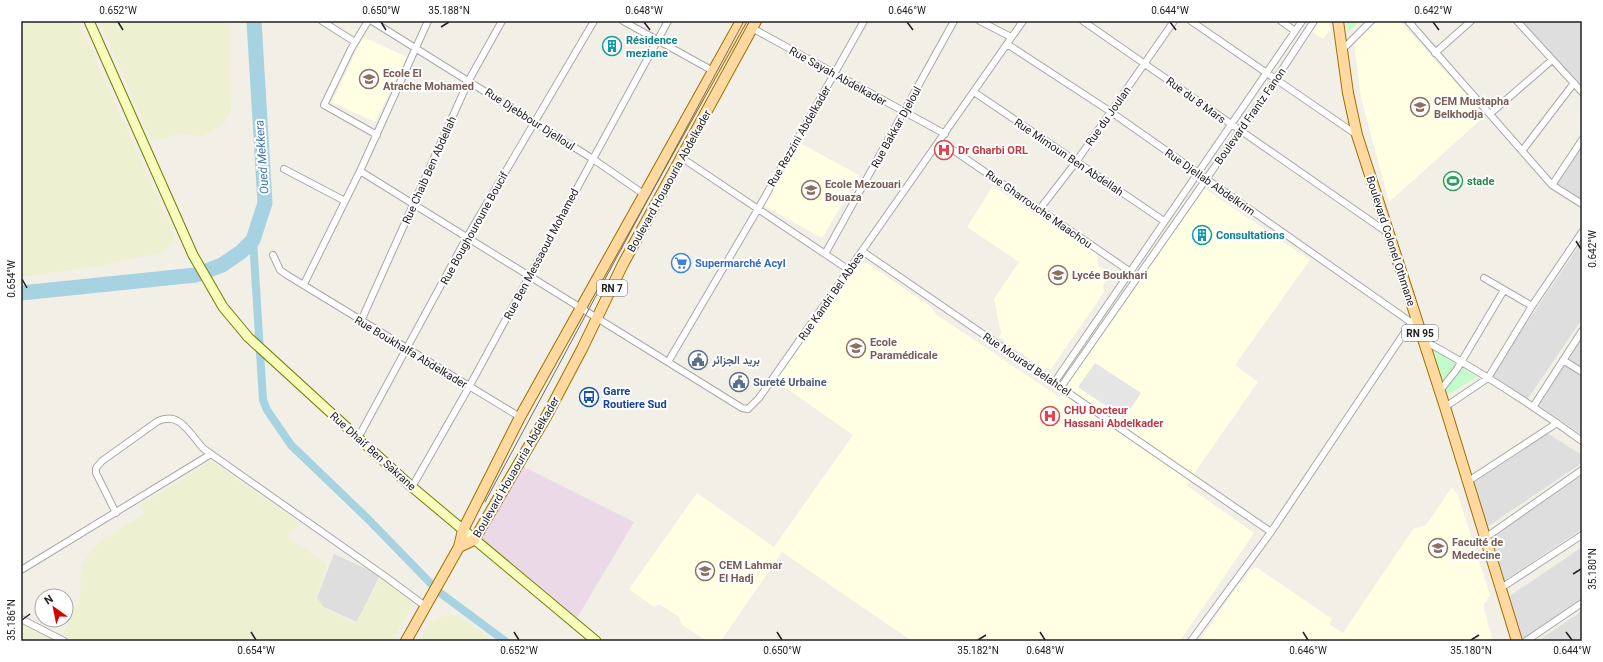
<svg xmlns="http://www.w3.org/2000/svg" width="1603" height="662" viewBox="0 0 1603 662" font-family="Roboto,Vazirmatn,sans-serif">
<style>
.residential{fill:#dfdede}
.industrial{fill:#ebd9e7}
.education{fill:#feffe3}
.farmland{fill:#edf1d2}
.park{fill:#c3fcca}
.parking{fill:#e5e5e5}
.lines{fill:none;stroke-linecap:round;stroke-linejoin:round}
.canal{stroke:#a6d2e1;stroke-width:8}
.river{stroke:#a6d2e1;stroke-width:15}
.street-casing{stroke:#a8a8a8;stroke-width:8}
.secondary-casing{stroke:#6e8000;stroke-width:11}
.primary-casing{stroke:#9e6f00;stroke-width:12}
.street{stroke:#fff;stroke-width:6}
.secondary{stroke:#f7fdba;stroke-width:9}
.primary{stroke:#ffd99f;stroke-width:10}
.tram{stroke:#6f6f6f;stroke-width:1}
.ticks{fill:none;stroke:#212121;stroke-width:1.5}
.labels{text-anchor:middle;stroke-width:4;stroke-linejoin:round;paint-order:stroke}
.shield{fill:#fff;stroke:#646464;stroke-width:1}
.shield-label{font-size:10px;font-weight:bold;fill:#212121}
.culture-label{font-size:11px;font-weight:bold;fill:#0d838f;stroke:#fff;text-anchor:start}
.education-label{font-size:11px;font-weight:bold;fill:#785e54;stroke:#fff;text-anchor:start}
.street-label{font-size:11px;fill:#212121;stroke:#fff}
.health-label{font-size:11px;font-weight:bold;fill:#be3a42;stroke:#fff;text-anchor:start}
.leisure-label{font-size:11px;font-weight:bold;fill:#27864d;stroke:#fff;text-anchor:start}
.shop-label{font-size:11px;font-weight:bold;fill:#366cbe;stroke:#fff;text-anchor:start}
.service-label{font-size:11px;font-weight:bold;fill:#4e5e75;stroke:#fff;text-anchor:start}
.transit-label{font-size:11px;font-weight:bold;fill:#164399;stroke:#fff;text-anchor:start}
.water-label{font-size:12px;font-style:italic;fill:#4476af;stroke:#fff}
.neatline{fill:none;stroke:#212121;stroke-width:1.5}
.ticks-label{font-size:10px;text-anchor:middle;fill:#212121}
</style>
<rect width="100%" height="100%" fill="#f2efe7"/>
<path class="residential" d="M1521 21H1582V89Z
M1582 144V199L1557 183Z
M1582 241V319L1527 400 1491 376Z
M1582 337V368L1568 358Z
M1564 365 1582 377V435L1537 404Z
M1547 433 1582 455V463L1487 527 1470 485Z
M1582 475V529L1502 582 1490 539Z
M1582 547V599L1520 641 1507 598Z
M334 554 380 575 357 622 315 603Z
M1582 611V641H1538Z"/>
<path class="industrial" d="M522 466 634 522 577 618 481 538Z"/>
<path class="education" d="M1318 21H1328L1330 30 1323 39 1312 32Z
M1376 21H1400L1485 116 1389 202 1361 98 1354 42Z
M363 37 407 57 375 122 332 102Z
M798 142 859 175 822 238 763 205Z
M993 186 1097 254 1098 267 1103 268 1106 282 1103 285 1104 292 1051 369H1043L999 337 1001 333 994 299 1019 262 967 227Z
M1204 188 1310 260 1235 365 1258 382 1186 485 1254 533 1180 641H912L782 552 721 641H707L681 624 679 617 659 604 654 607 629 589 697 493 774 547 853 435 776 381 856 265 867 263 930 306 937 315 1059 397Z
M1452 487 1458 495 1490 595 1483 606 1493 641H1199L1240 582H1243L1249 571 1256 567 1332 619 1329 624 1343 633 1413 529 1426 525Z"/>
<path class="farmland" d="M21 21H78L174 234 171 245 162 253 85 268 21 277Z
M100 21H230L231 111 225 123 202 136 177 134 151 141Z
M211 461 299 523 289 538 327 564 316 596 324 608 355 624 382 577 415 601 392 641H71L64 637 63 634 80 596 81 566 88 555 103 539 144 514 139 506Z
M444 616H459L493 641H418L431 621Z
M21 624 55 641H21Z"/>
<path class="park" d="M1346 21H1359L1348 32Z
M1429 345 1477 377 1444 397Z"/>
<path class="parking" d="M1095 363 1141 393 1124 418 1078 387Z"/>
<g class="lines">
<path class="canal" d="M253 240 263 400 267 410 291 445 368 519 439 592 505 641"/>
<path class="river" d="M21 293 196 275 222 265 241 252 253 240 265 203 254 21"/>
<g class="street-casing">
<path id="street" d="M322 21 355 42
M368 21 351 49 324 105 377 135
M372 21 593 159 645 195
M623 21 713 71
M980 21 1011 37
M1083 21 1388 233
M1191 21 1357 135
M1281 21 1295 31
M1408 21 1552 185 1582 204
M1517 21 1582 92
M752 28 945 134
M1007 44 1111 112 1412 323
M1342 50 1371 21
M1435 53 1471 21
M974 92 1164 221
M1491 113 1552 60
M940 141 1132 273
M1522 151 1574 83
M682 158 849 270
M284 169 345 201
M360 171 742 408 748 409 759 398 1023 21
M1552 185 1582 140
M1039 210 1076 162 1174 21
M862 251 1271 532
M825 254 954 21
M273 255 280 270 287 275 520 417
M1484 278 1532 306
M304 284 360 171 428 21
M361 321 469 80 502 21
M1423 340C1478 370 1531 404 1582 441
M1563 360 1582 372
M668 362 758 209 864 21
M1054 383 1302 21
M1061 387 1276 79 1314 21
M1439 392 1457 369 1504 290
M1445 407 1488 378 1532 306 1582 232
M1533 407 1582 331
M358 438 467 237 594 21
M1467 482 1557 423
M412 487 469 387 668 21
M116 513 96 473V468L102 461 158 421C181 411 189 434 204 449L386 577 425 606
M1485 538 1582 470
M21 570 211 454
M1501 588 1582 535
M21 619 64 641
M1191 641 1271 532 1413 320
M1526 641 1582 603"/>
</g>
<g class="secondary-casing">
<path id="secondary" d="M89 21 193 255 223 307 248 337 412 487 596 641"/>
</g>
<g class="primary-casing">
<path id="primary" d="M1338 21 1348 93 1357 135 1445 407 1517 641
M459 547 474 540 546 417 582 349 623 264 756 21
M406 641 459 547 463 530 520 417 741 21"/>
</g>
<use href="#street" class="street"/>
<use href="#secondary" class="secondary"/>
<use href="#primary" class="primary"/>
<path class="tram" d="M485 502 744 21"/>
</g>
<path class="ticks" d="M118 22 123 30M381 22 386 30M644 22 650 30M907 22 913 30M1170 22 1176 30M1433 22 1439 30M441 27 449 22M1576 241 1581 249M22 279 27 288M1573 574 1581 569M22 620 30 614M251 632 256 640M514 632 519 640M777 632 782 640M1040 632 1045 640M1303 632 1308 640M1566 632 1572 640M978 640 986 635M1471 640 1479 635"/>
<defs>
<g id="building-ring" transform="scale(1)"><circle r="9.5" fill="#fff" stroke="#0f9aa8" stroke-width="1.5"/><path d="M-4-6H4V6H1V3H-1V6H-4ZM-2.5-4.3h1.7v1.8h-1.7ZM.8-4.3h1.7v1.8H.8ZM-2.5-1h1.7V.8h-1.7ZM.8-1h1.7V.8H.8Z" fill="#0f9aa8"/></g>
<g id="school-ring" transform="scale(1)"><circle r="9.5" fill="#fff" stroke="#8d6e63" stroke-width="1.5"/><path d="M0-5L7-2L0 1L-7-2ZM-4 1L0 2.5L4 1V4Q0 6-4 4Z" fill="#8d6e63"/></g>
<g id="hospital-ring" transform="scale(1)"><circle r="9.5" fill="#fff" stroke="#e0444e" stroke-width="1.5"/><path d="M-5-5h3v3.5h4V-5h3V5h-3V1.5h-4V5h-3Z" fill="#e0444e"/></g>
<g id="stadium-ring" transform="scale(1)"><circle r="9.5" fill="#fff" stroke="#2e9e5b" stroke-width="1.5"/><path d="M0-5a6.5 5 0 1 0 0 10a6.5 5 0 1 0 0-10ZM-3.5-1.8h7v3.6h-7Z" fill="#2e9e5b"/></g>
<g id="supermarket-ring" transform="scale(1)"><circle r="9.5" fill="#fff" stroke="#3f7fe0" stroke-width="1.5"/><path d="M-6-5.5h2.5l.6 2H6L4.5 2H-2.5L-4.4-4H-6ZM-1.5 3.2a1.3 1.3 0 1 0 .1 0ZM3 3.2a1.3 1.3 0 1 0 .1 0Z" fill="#3f7fe0"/></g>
<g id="university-ring" transform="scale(1)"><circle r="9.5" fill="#fff" stroke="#8d6e63" stroke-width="1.5"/><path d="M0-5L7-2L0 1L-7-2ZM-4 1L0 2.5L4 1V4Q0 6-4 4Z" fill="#8d6e63"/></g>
<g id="civic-ring" transform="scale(1)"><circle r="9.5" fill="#fff" stroke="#5c6f8a" stroke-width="1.5"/><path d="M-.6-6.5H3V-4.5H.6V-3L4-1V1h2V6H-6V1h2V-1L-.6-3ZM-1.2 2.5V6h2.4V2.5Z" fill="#5c6f8a"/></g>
<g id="bus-ring" transform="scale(1)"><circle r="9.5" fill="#fff" stroke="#1a4fb4" stroke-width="1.5"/><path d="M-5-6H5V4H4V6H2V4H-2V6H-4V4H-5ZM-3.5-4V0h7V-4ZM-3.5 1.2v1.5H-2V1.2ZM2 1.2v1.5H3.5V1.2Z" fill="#1a4fb4"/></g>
</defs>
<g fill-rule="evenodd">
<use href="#building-ring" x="612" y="46"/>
<use href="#school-ring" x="369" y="79"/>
<use href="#school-ring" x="1420" y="107"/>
<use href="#hospital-ring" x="944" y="150"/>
<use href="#stadium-ring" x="1453" y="181"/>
<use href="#school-ring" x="811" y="190"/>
<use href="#building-ring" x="1202" y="235"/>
<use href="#supermarket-ring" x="681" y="263"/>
<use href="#school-ring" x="1058" y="275"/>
<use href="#university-ring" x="856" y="348"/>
<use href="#civic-ring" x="698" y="360"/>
<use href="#civic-ring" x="739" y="382"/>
<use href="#bus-ring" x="589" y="397"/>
<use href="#hospital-ring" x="1050" y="416"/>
<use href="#university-ring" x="1438" y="548"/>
<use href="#school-ring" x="705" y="571"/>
</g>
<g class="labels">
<g class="shield">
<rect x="597" y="280" width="30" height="16" rx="3"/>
<rect x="1402" y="325" width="36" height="16" rx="3"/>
</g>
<g class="shield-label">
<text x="612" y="292">RN 7</text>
<text x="1420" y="337">RN 95</text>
</g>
<g class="culture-label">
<text x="626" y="44">Résidence<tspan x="626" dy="13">meziane</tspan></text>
<text x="1216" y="239">Consultations</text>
</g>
<g class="education-label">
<text x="383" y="77">Ecole El<tspan x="383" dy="13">Atrache Mohamed</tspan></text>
<text x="1434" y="105">CEM Mustapha<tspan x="1434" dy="13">Belkhodja</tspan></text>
<text x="825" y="188">Ecole Mezouari<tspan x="825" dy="13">Bouaza</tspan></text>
<text x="1072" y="279">Lycée Boukhari</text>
<text x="870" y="346">Ecole<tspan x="870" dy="13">Paramédicale</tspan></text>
<text x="1452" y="546">Faculté de<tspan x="1452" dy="13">Medecine</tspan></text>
<text x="719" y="569">CEM Lahmar<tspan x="719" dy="13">El Hadj</tspan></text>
</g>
<g class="street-label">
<text transform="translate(838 76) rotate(29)" y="4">Rue Sayah Abdelkader</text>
<text transform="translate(1196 100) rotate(36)" y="4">Rue du 8 Mars</text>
<text transform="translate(1108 116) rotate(-55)" y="4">Rue du Joulan</text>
<text transform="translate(1250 116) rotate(-55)" y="4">Boulevard Frantz Fanon</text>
<text transform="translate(530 119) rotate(33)" y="4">Rue Djebbour Djelloul</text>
<text transform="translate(896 127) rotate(-61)" y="4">Rue Bakkar Djeloul</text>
<text transform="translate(799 136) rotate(-60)" y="4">Rue Rezzini Abdelkader</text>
<text transform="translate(1069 157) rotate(34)" y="4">Rue Mimoun Ben Abdellah</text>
<text transform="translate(429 170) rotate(-66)" y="4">Rue Chaib Ben Abdellah</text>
<text transform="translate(669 181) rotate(-61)" y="4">Boulevard Houaouria Abdelkader</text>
<text transform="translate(1210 182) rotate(35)" y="4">Rue Djellab Abdelkrim</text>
<text transform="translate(1039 209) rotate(35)" y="4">Rue Gharrouche Maachou</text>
<text transform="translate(474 228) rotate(-61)" y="4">Rue Boughouroune Boucif</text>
<text transform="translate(1391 241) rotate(72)" y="4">Boulevard Colonel Othmane</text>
<text transform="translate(541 254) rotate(-62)" y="4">Rue Ben Messaoud Mohamed</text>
<text transform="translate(831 296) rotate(-55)" y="4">Rue Kandri Bel Abbes</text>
<text transform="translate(411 352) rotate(31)" y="4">Rue Boukhalfa Abdelkader</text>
<text transform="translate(1027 364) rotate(34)" y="4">Rue Mourad Belahcel</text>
<text transform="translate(373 451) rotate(42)" y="4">Rue Dhaif Ben Sakrane</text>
<text transform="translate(516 467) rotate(-60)" y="4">Boulevard Houaouria Abdelkader</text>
</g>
<g class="health-label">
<text x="958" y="154">Dr Gharbi ORL</text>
<text x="1064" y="414">CHU Docteur<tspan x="1064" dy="13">Hassani Abdelkader</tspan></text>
</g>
<g class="leisure-label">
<text x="1467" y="185">stade</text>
</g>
<g class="shop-label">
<text x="695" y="267">Supermarché Acyl</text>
</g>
<g class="service-label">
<text x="712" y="364">بريد الجزائر</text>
<text x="753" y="386">Sureté Urbaine</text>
</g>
<g class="transit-label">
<text x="603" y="395">Garre<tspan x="603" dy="13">Routiere Sud</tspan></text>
</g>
<g class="water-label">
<text transform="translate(262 157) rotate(-94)" y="4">Oued Mekkera</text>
</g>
</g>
<rect width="1603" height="662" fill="none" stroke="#ffffff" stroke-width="44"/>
<g transform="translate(54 608) rotate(327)"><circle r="19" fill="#ffffff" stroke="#a6a6a6"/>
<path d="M0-3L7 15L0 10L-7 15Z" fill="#d20700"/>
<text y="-6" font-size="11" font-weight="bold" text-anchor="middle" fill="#212121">N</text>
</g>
<rect x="22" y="22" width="1559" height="618" class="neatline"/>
<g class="ticks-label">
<text x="118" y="14">0.652°W</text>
<text x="381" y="14">0.650°W</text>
<text x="449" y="14">35.188°N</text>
<text x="644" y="14">0.648°W</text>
<text x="907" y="14">0.646°W</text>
<text x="1170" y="14">0.644°W</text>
<text x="1433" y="14">0.642°W</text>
<text transform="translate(1592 249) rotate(-90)" y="4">0.642°W</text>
<text transform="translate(11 279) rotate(-90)" y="4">0.654°W</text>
<text transform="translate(1592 569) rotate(-90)" y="4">35.180°N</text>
<text transform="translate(11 620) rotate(-90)" y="4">35.186°N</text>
<text x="256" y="654">0.654°W</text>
<text x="519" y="654">0.652°W</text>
<text x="782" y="654">0.650°W</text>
<text x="978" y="654">35.182°N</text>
<text x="1045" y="654">0.648°W</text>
<text x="1308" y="654">0.646°W</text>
<text x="1471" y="654">35.180°N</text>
<text x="1572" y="654">0.644°W</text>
</g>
</svg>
